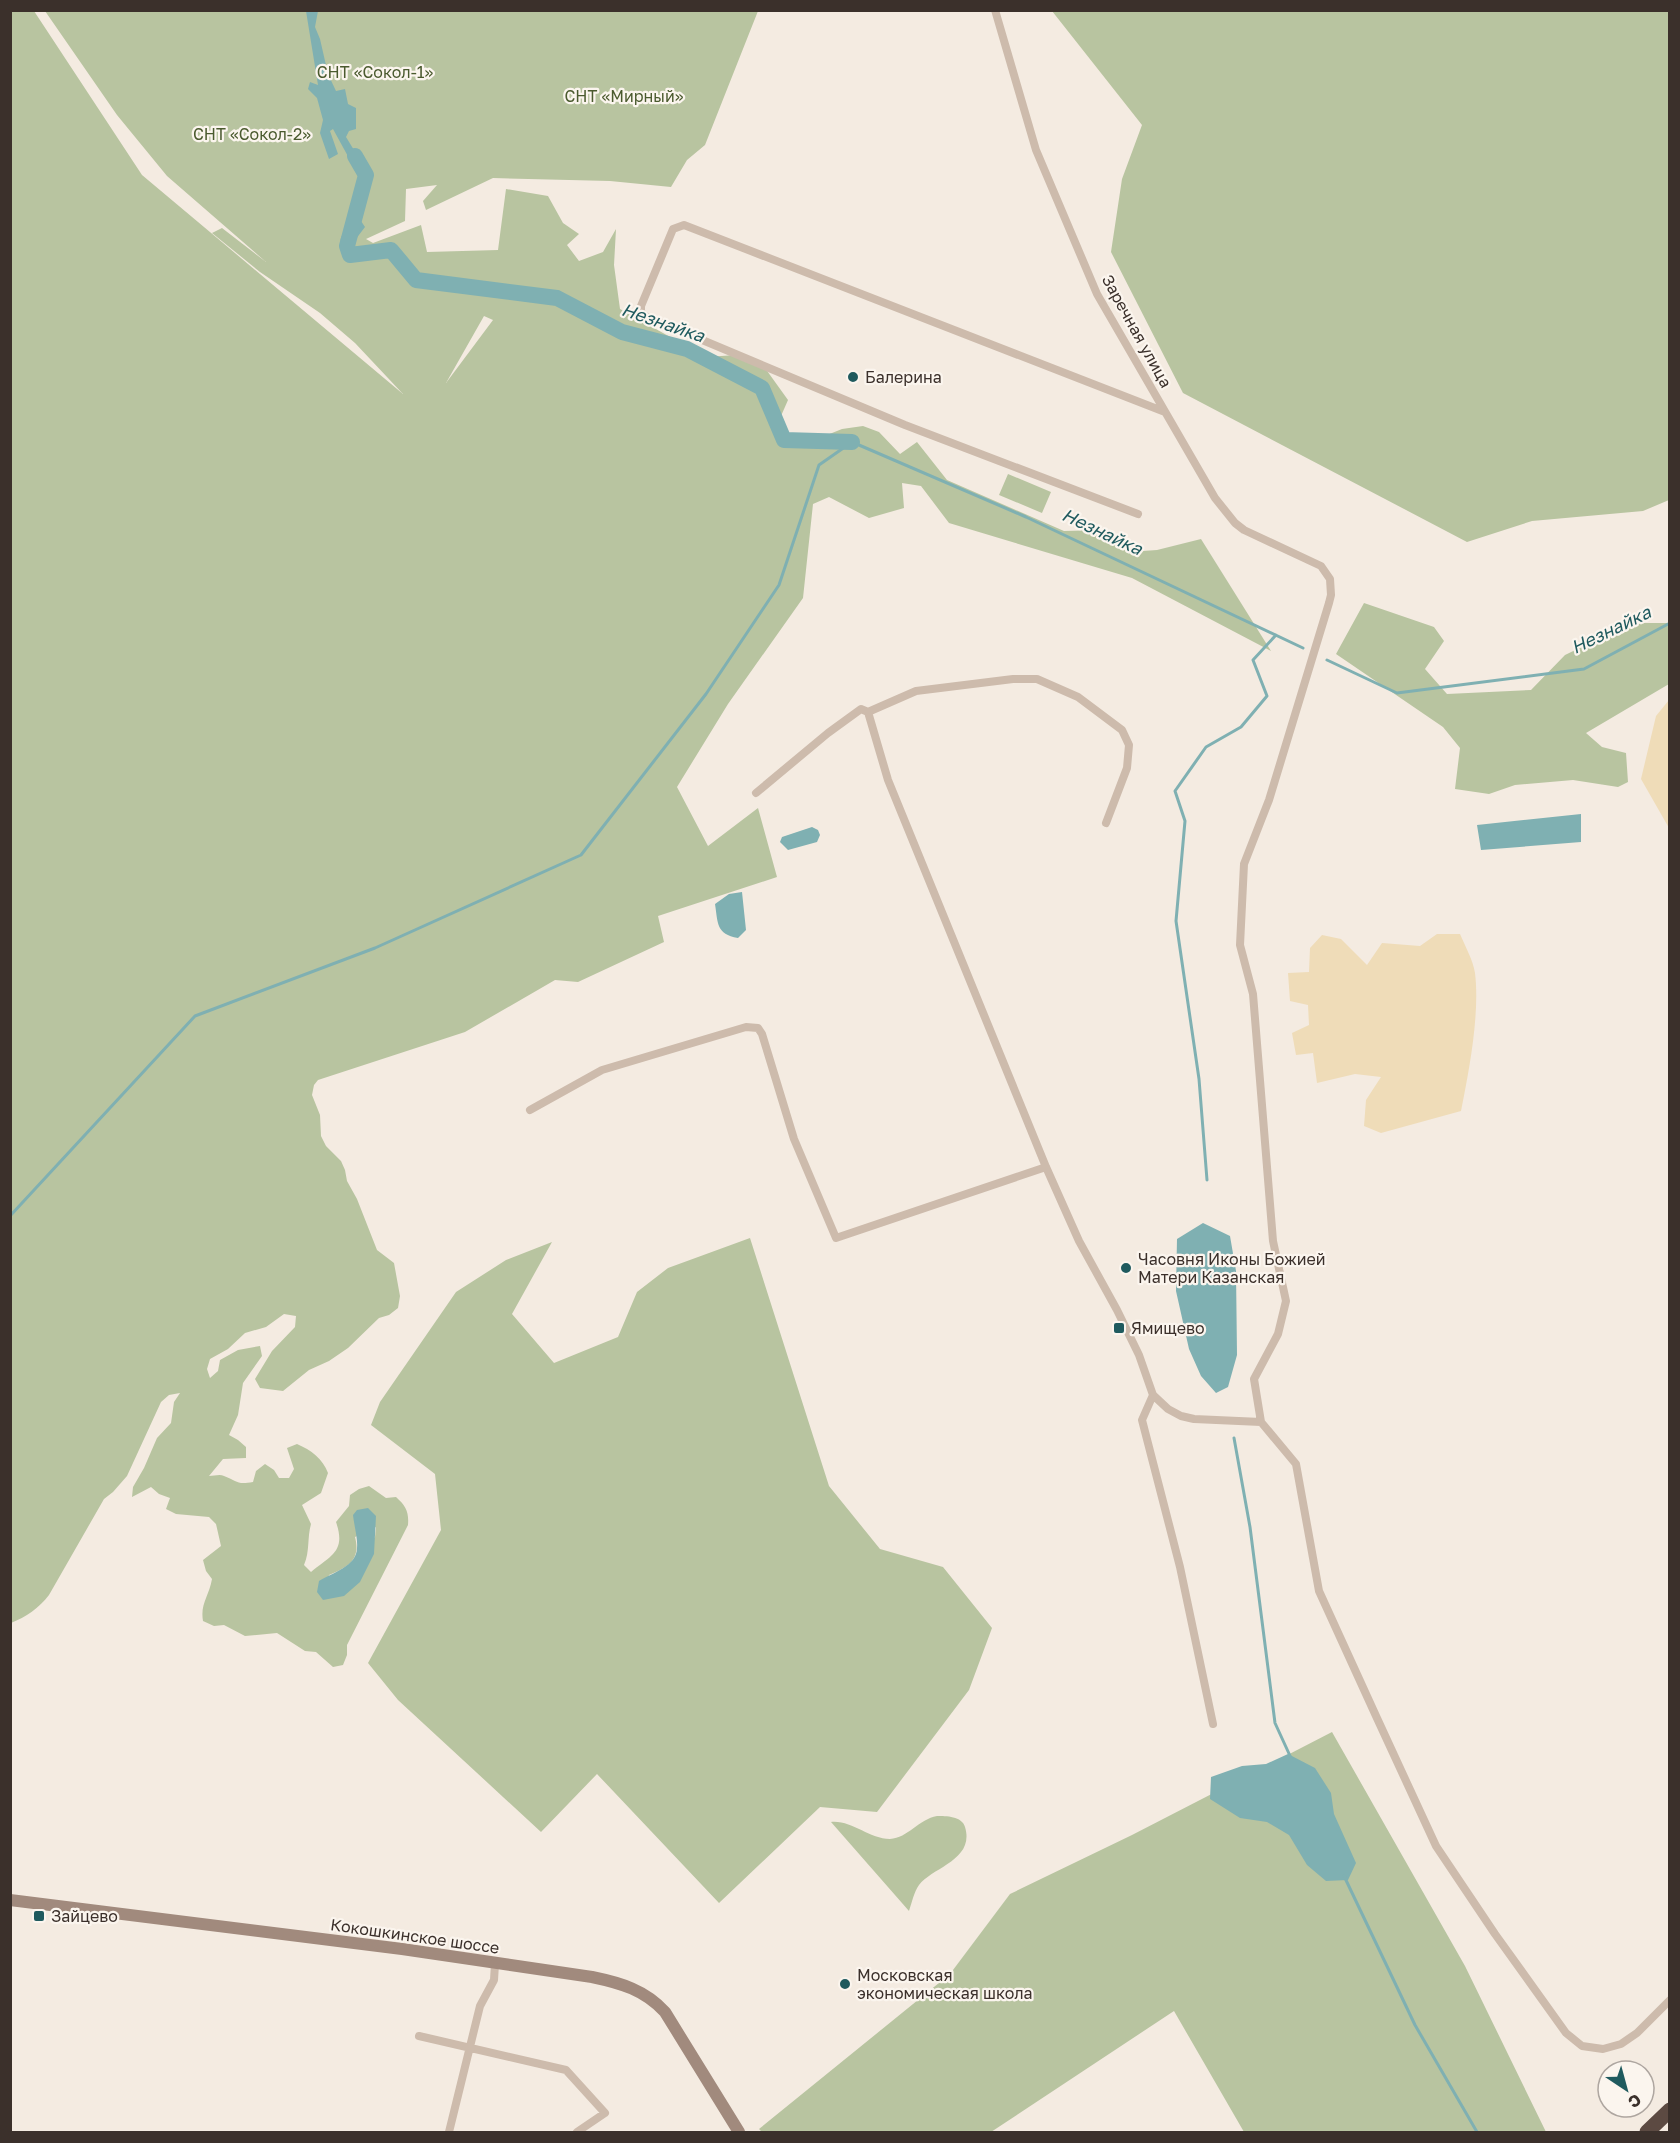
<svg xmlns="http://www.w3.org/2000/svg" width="1680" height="2143" viewBox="0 0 1680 2143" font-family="'Golos Text',sans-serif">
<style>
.green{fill:#b8c4a0;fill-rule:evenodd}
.sand{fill:#efdcb8}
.water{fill:#7fb0b2}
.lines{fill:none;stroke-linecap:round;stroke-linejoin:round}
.stream{stroke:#7fb0b2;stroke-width:3}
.river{stroke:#7fb0b2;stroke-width:16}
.street{stroke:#cdbbac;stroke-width:8}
.secondary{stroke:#a18a7d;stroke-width:12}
.highway{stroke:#5c4a42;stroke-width:15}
.poi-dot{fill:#1f5a5e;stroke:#fbf5ee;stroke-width:2}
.labels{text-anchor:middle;stroke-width:4.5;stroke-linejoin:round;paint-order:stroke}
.park-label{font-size:16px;fill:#4a5a2e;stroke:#fbf5ee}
.street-label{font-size:16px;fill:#3b302b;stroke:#fbf5ee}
.poi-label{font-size:16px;fill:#3b302b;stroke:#fbf5ee;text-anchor:start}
.water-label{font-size:18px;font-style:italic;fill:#1f5a5e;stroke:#fbf5ee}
</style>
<rect width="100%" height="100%" fill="#f4ebe1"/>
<path class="green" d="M11 11H34L142 175 403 394 355 343 320 313 260 272 212 233 222 228 266 262 167 176 117 115 45 11H758L705 145 687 160 671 187 610 181 493 178 426 210 423 201 437 185 406 189 405 221 366 239 373 243 421 225 427 252 498 250 506 189 548 196 563 223 579 234 567 245 579 261 603 252 616 229 614 265 620 309 706 357 736 355 765 368 788 400 774 432 822 437 842 429 863 426 879 432 900 454 917 442 947 480 1064 531 1106 530 1129 552 1157 550 1201 539 1271 651 1132 578 949 523 921 486 902 483 904 508 869 518 829 497 813 504 803 598 728 704 677 787 708 846 758 808 777 877 658 916 664 942 578 982 555 980 465 1032 318 1080 314 1085 312 1095 320 1115 321 1136 326 1146 341 1161 345 1170 347 1181 357 1199 377 1250 394 1263 400 1296 398 1308 389 1315 379 1318 348 1348 329 1361 309 1370 283 1391 260 1388 255 1379 272 1351 295 1327 296 1316 284 1314 266 1327 245 1333 228 1349 210 1359 207 1369 210 1378 218 1371 220 1360 238 1350 260 1346 262 1356 243 1383 238 1415 229 1435 238 1440 246 1447V1458L223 1459 209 1476C214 1476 220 1474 224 1476 238 1481 236 1485 253 1482L256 1471 265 1464 274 1470 279 1478H289L294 1469 287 1448 297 1444C311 1450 323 1459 328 1473L321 1493 302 1505 311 1524C307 1538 310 1551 304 1565L311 1572C332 1555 346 1551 336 1522L349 1506 350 1495 359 1489 369 1486 386 1498 396 1497C406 1506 409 1512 408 1525L347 1645V1655L343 1665 333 1667 316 1652 305 1651 277 1633 245 1636 224 1625 214 1626 203 1621C200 1604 209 1596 212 1579L206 1571 203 1560 221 1546 216 1524 209 1517 176 1514 166 1509 170 1498 159 1494 151 1487 132 1497 133 1487 144 1468 157 1438 171 1423 174 1402 180 1393 169 1395 161 1402 127 1476 113 1492 104 1499 49 1595C39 1608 26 1617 11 1623ZM484 316 493 320 446 383ZM376 1527 375 1537 323 1600 329 1575C348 1567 361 1560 355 1537Z
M1052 11H1669V500L1643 511 1532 521 1467 542 1183 393 1111 252 1122 179 1142 125Z
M1008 474 1051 492 1042 513 999 495Z
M1364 603 1434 627 1444 641 1425 669 1447 694 1531 690 1565 655 1596 640 1635 623H1669V684L1586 733 1602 747 1626 753 1628 782 1618 787 1573 780 1515 785 1489 794 1455 789 1460 748 1443 727 1336 654Z
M750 1238 829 1486 880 1549 943 1567 992 1628 969 1690 877 1812 820 1807 719 1903 597 1774 541 1832 398 1700 368 1663 441 1530 435 1474 371 1425 380 1402 456 1292 506 1260 552 1242 512 1314 554 1363 618 1337 637 1292 668 1268Z
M1332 1732 1465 1966 1546 2132H1244L1174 2011 991 2132H762L759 2129 950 1974 1010 1894 1132 1835Z
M937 1816C946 1816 962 1816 965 1827 975 1860 933 1867 919 1885 914 1892 912 1902 909 1911L831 1822C852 1820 869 1839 890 1839 908 1838 919 1819 937 1816Z"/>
<path class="sand" d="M1669 700V828L1641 779 1656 716Z
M1437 934H1460C1465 946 1473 960 1475 973 1480 1014 1469 1071 1461 1111L1381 1133 1364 1126 1366 1100 1381 1077 1355 1074 1317 1083 1313 1053 1296 1055 1292 1033 1309 1025 1308 1005 1290 1001 1288 973 1309 972 1310 948 1322 935 1341 939 1367 965 1382 943 1420 946Z"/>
<path class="water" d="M306 11H318L315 27 320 39 328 74 336 91 345 89 348 104 356 108V129L349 131 346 137 368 173 363 177 350 160 333 129 330 131 338 154 329 159 320 133 323 120 317 98 308 89 310 82 318 85Z
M357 206H362L359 218 365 227 349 248 342 250C337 234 345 235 351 225 355 219 355 212 357 206Z
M1581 814V842L1481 850 1477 825Z
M812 827 818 830 820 835 817 842 788 850 780 842 782 837Z
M742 892 746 930 738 938C716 934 718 923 715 904L729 894Z
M1203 1223 1230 1236 1236 1271 1237 1355 1228 1387 1216 1393 1201 1376 1189 1349 1176 1291 1177 1239Z
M368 1508 376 1516 374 1554 360 1582 344 1596 323 1600 317 1592 319 1581C332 1573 357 1566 357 1548 358 1539 354 1525 353 1515L357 1510Z
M1288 1754 1315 1768 1331 1793 1334 1814 1356 1863 1348 1880 1326 1881 1307 1865 1289 1835 1267 1822 1240 1818 1210 1799 1211 1777 1242 1766 1266 1764Z"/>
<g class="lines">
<path class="stream" d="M1327 660 1397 693 1584 669 1670 623
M1207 1180 1199 1079 1176 921 1185 821 1175 791 1206 747 1241 727 1267 696 1253 660 1276 635
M10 1216 195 1016 375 948 581 855 706 694 779 585 819 465 852 442 1026 517 1303 648
M1234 1438 1250 1527 1275 1723 1291 1758
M1344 1876 1415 2025 1477 2132"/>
<path class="river" d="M355 156 366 175 347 246 350 255 391 250 416 280 557 298 622 332 687 349 762 388 784 440 852 442"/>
<path class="street" d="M995 10 1036 150 1097 294 1215 498 1235 523 1244 530 1321 566 1330 579 1331 595 1329 603 1269 800 1244 864 1240 945 1253 994 1273 1241 1286 1301 1278 1334 1254 1379 1261 1422 1296 1464 1319 1591 1376 1716 1436 1846 1495 1934 1566 2033 1582 2046 1603 2049 1621 2044 1637 2033 1670 2000
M1138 514 905 425 645 316 641 312V306L673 229 684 225 1165 412
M868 712 888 780 1046 1167 1079 1241 1117 1310 1139 1355 1153 1395 1168 1409 1181 1416 1194 1419 1261 1422
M756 793 828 733 861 709 868 712 916 691 1013 679H1037L1078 697 1122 730 1129 745 1127 768 1106 823
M530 1110 602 1070 746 1027 758 1028 762 1034 794 1139 836 1238 1046 1167
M1153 1395 1142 1420 1180 1567 1213 1724
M419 2036 566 2070 605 2113 577 2132
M449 2132 480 2006 494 1980 495 1964"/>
<path class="secondary" d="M10 1900 402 1949 592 1977C621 1983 645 1990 665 2012L739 2132"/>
<path class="highway" d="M1647 2132 1670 2110"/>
</g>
<g class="poi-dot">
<circle cx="853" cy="377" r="6"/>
<circle cx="1126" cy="1268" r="6"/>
<rect x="1113" y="1322" width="12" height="12" rx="3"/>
<rect x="33" y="1910" width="12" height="12" rx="3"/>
<circle cx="845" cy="1984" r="6"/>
</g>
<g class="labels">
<g class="park-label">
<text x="375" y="78">СНТ «Сокол-1»</text>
<text x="624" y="102">СНТ «Мирный»</text>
<text x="252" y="140">СНТ «Сокол-2»</text>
</g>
<g class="street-label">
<text transform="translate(1137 331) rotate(61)" y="6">Заречная улица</text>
<text transform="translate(415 1936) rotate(8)" y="6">Кокошкинское шоссе</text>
</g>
<g class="poi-label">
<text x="865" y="383">Балерина</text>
<text x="1138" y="1265">Часовня Иконы Божией<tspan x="1138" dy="18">Матери Казанская</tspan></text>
<text x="1131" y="1334">Ямищево</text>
<text x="51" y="1922">Зайцево</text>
<text x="857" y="1981">Московская<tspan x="857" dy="18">экономическая школа</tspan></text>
</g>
<g class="water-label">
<text transform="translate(663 323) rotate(19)" y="6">Незнайка</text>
<text transform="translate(1102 532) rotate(25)" y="6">Незнайка</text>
<text transform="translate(1611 630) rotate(-26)" y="6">Незнайка</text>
</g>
</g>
<rect width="1680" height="2143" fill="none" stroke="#3b302b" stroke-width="24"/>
<g transform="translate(1626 2089) rotate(144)"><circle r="28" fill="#fbf5ee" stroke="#aea6a0" stroke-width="1.5"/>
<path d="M0-4.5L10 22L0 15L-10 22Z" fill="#1f5a5e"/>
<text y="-9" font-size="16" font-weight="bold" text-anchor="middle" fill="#3b302b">С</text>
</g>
</svg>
